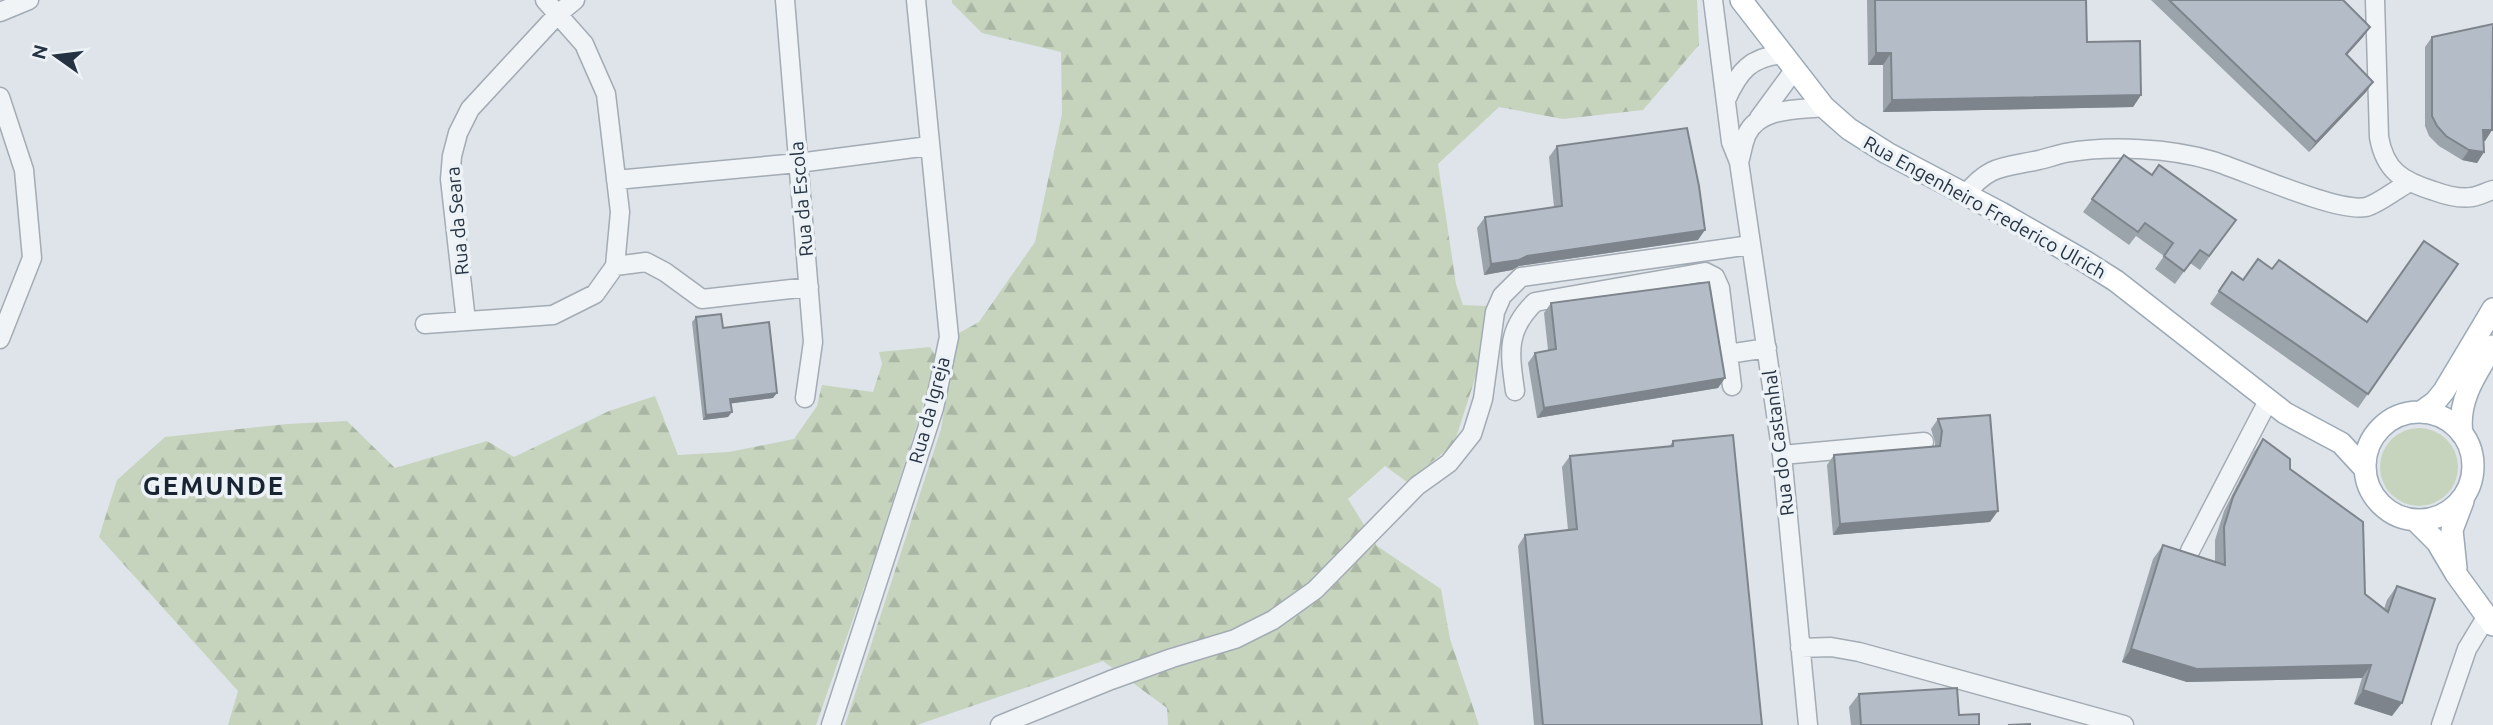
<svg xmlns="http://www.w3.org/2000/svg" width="2493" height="725" viewBox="0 0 2493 725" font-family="Ubuntu,sans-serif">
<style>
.grass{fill:#c6d4be}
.forest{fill:url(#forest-firs)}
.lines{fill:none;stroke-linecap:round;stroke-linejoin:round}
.minor-casing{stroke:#a3abb4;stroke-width:21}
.major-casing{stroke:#9ca9b6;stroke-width:24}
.minor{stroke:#f1f4f7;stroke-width:18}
.major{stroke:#fff;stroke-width:21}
.wall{fill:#9ba3ab}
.shaded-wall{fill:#7e848b}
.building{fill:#b4bdc7;stroke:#7e848b;stroke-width:2}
.labels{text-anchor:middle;stroke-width:7;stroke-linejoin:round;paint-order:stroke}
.street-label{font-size:19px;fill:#253342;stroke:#edf2f6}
.district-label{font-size:26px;font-weight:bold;letter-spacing:2px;fill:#182432;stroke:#edf2f6}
</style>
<defs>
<pattern id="forest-firs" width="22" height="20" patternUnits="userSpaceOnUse" patternTransform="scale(1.75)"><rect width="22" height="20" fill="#c6d4be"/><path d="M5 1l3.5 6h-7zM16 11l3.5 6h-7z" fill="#aab6a4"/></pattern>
</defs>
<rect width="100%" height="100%" fill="#dee4e9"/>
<path class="grass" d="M2380 467a39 39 0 1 1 78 0a39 39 0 1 1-78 0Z"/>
<path class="forest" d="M952 0H1697L1699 45 1643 110 1563 119 1499 107 1438 164 1456 284 1463 305 1486 306 1480 363 1454 444 1407 482 1385 466 1348 499 1377 546 1441 589 1450 639 1479 725H1168L1167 708 1103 661 917 725H845L941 429 957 334 979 322 1035 242 1062 114 1061 52 982 33 952 3Z
M930 347 938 359 875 556 816 725H228L238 691 99 537 117 480 165 437 287 424 347 421 395 468 487 441 514 457 609 411 655 396 678 455 729 452 794 439 817 406 822 385 873 392 882 364 879 352Z"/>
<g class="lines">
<g class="minor-casing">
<path id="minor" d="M545 0 584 44 606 94 620 212 615 266
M785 0 813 342 805 398
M1713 0 1731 142 1739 162 1782 455 1808 725
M2375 0 2379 137C2385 171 2402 181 2434 191 2445 195 2460 199 2472 197 2479 196 2486 192 2493 190
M0 12 29 0
M0 97 24 170 32 258 0 339
M1726 100C1739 71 1750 57 1784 54
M1759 118 1795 69
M1739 162C1742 153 1743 142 1747 134 1760 107 1798 110 1824 107
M616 180 798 163 929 146
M1965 195C1990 164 2003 168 2039 160 2048 158 2056 155 2065 153 2109 145 2171 148 2213 161 2245 171 2338 213 2366 207 2378 204 2397 189 2408 183
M466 321 450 179 452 156 458 133 470 109 558 14 575 0
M425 324 553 315 595 294 615 266 646 262 665 272 702 299 809 287
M1728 354 1732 386
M1515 391C1510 354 1505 331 1535 302L1694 274 1705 272 1715 277 1720 288 1728 354 1767 348
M1782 455 1924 442
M2190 551 2268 401
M1800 648 1831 647 1859 652 2124 725
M831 725 934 408 949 337 916 0
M1000 725 1111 680 1172 658 1235 639 1273 620 1315 590 1417 486 1449 463 1472 434 1483 399 1495 312 1502 296 1521 277 1751 245
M2441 725 2467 649 2487 616"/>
</g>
<g class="major-casing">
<path id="major" d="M1741 0 1824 107 1849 129 1887 153 2001 213 2086 262 2116 281 2285 413 2341 443 2365 469
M2421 412 2435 402 2444 391 2493 309
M2365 466a54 54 0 1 1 108 0a54 54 0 1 1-108 0Z
M2462 434C2457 400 2476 374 2493 346
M2415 520 2437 542 2456 574 2493 625
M2456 568 2452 530 2463 501"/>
</g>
<use href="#minor" class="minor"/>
<use href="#major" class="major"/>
</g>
<path class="wall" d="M1867 0H2086L2087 42 2141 95 2133 107 1883 112V65H1868Z
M2151 0H2344V1L2363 37 2347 55 2373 82 2366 92 2309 152Z
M2432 37 2492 125V130L2485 141H2483L2484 152 2477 163 2462 160 2439 146 2429 136 2425 126V47Z
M1557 146 1698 240 1519 266 1512 270 1484 275 1477 228 1485 217 1554 207 1549 157Z
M2124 155 2152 175 2236 220 2200 270 2190 263 2175 284 2155 269 2164 256 2136 236 2129 245 2083 212Z
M2458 264 2358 408 2210 304 2232 272 2243 280 2272 269 2367 322Z
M1551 303 1725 378 1718 388 1537 418 1528 363 1535 353 1548 350 1544 313Z
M696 317 723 328 773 398 731 403 728 417 703 420 692 322Z
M1938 419 1990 522 1833 535 1827 465 1834 455 1935 446V442L1931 429Z
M2263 439 2290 469 2365 594 2384 609 2387 600 2397 586 2392 716 2354 704 2362 678 2187 682 2122 662 2153 559 2163 545 2215 562V540L2224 511 2254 452Z
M1673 441 1762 725H1534L1518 546 1525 535 1568 530 1562 467 1570 456 1669 447Z
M1859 694 1959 715 1979 725H1851L1849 707Z"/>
<path class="shaded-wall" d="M2370 27 2363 37 2338 64 2346 54Z
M1876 53H1891L1883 65H1868Z
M2373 82 2366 92 2309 152 2316 142Z
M2141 95 2133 107 1883 112 1892 100Z
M2483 130H2492L2485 141H2476Z
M2469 150 2484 152 2477 163 2462 160Z
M1705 230 1698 240 1519 266 1512 270 1484 275 1491 264 1527 256Z
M1725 378 1718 388 1537 418 1544 408Z
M777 393 773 398 727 404 730 399Z
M732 412 728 417 703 420 706 415Z
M1998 511 1990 522 1833 535 1840 524Z
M2131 649 2371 665 2362 678 2187 682 2122 662Z
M2363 690 2402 703 2392 716 2354 704Z"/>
<path class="building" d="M1875 0H2086L2087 42 2140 41 2141 95 1892 100 1891 53H1876Z
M2169 0H2343L2370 27 2346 54 2373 82 2316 142Z
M2493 24 2492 130H2483L2484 152 2469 150 2446 136 2437 126 2432 116V37Z
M1687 128 1699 186 1705 230 1527 256 1519 260 1491 264 1485 217 1562 206 1557 146Z
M2124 155 2152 175 2159 165 2236 220 2209 256 2200 250 2184 271 2164 256 2173 243 2145 223 2138 232 2092 199Z
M2424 241 2458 264 2368 394 2219 291 2232 272 2243 280 2258 259 2272 269 2279 260 2367 322Z
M1709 282 1725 378 1544 408 1535 353 1556 349 1551 303Z
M721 314 723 328 769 322 777 393 730 399 732 412 706 415 696 317Z
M1990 415 1998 511 1840 524 1834 455 1940 446 1942 431 1938 419Z
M1733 435 1762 725H1543L1525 535 1577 529 1570 456 1673 446V441Z
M2263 439 2290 459V469L2363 522 2365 594 2388 612 2397 586 2435 599 2402 703 2363 690 2371 665 2197 669 2131 649 2163 545 2225 565 2224 527 2233 497Z
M1957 688 1959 715 1979 714V725H1861L1859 694Z
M2030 724V725H2008Z"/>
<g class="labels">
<g class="street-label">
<text transform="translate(801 199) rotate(-95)" y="7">Rua da Escola</text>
<text transform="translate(1985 207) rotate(29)" y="7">Rua Engenheiro Frederico Ulrich</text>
<text transform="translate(457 221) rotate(-95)" y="7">Rua da Seara</text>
<text transform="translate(929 410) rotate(-75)" y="7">Rua da Igreja</text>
<text transform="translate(1778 443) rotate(-97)" y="7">Rua do Castanhal</text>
</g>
<g class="district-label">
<text x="214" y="495">GEMUNDE</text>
</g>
</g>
<g transform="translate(56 56) rotate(284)" stroke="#edf2f6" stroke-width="5" paint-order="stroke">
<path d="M0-5L12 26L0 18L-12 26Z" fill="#253342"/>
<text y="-10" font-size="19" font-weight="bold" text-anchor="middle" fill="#253342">N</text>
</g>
</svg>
